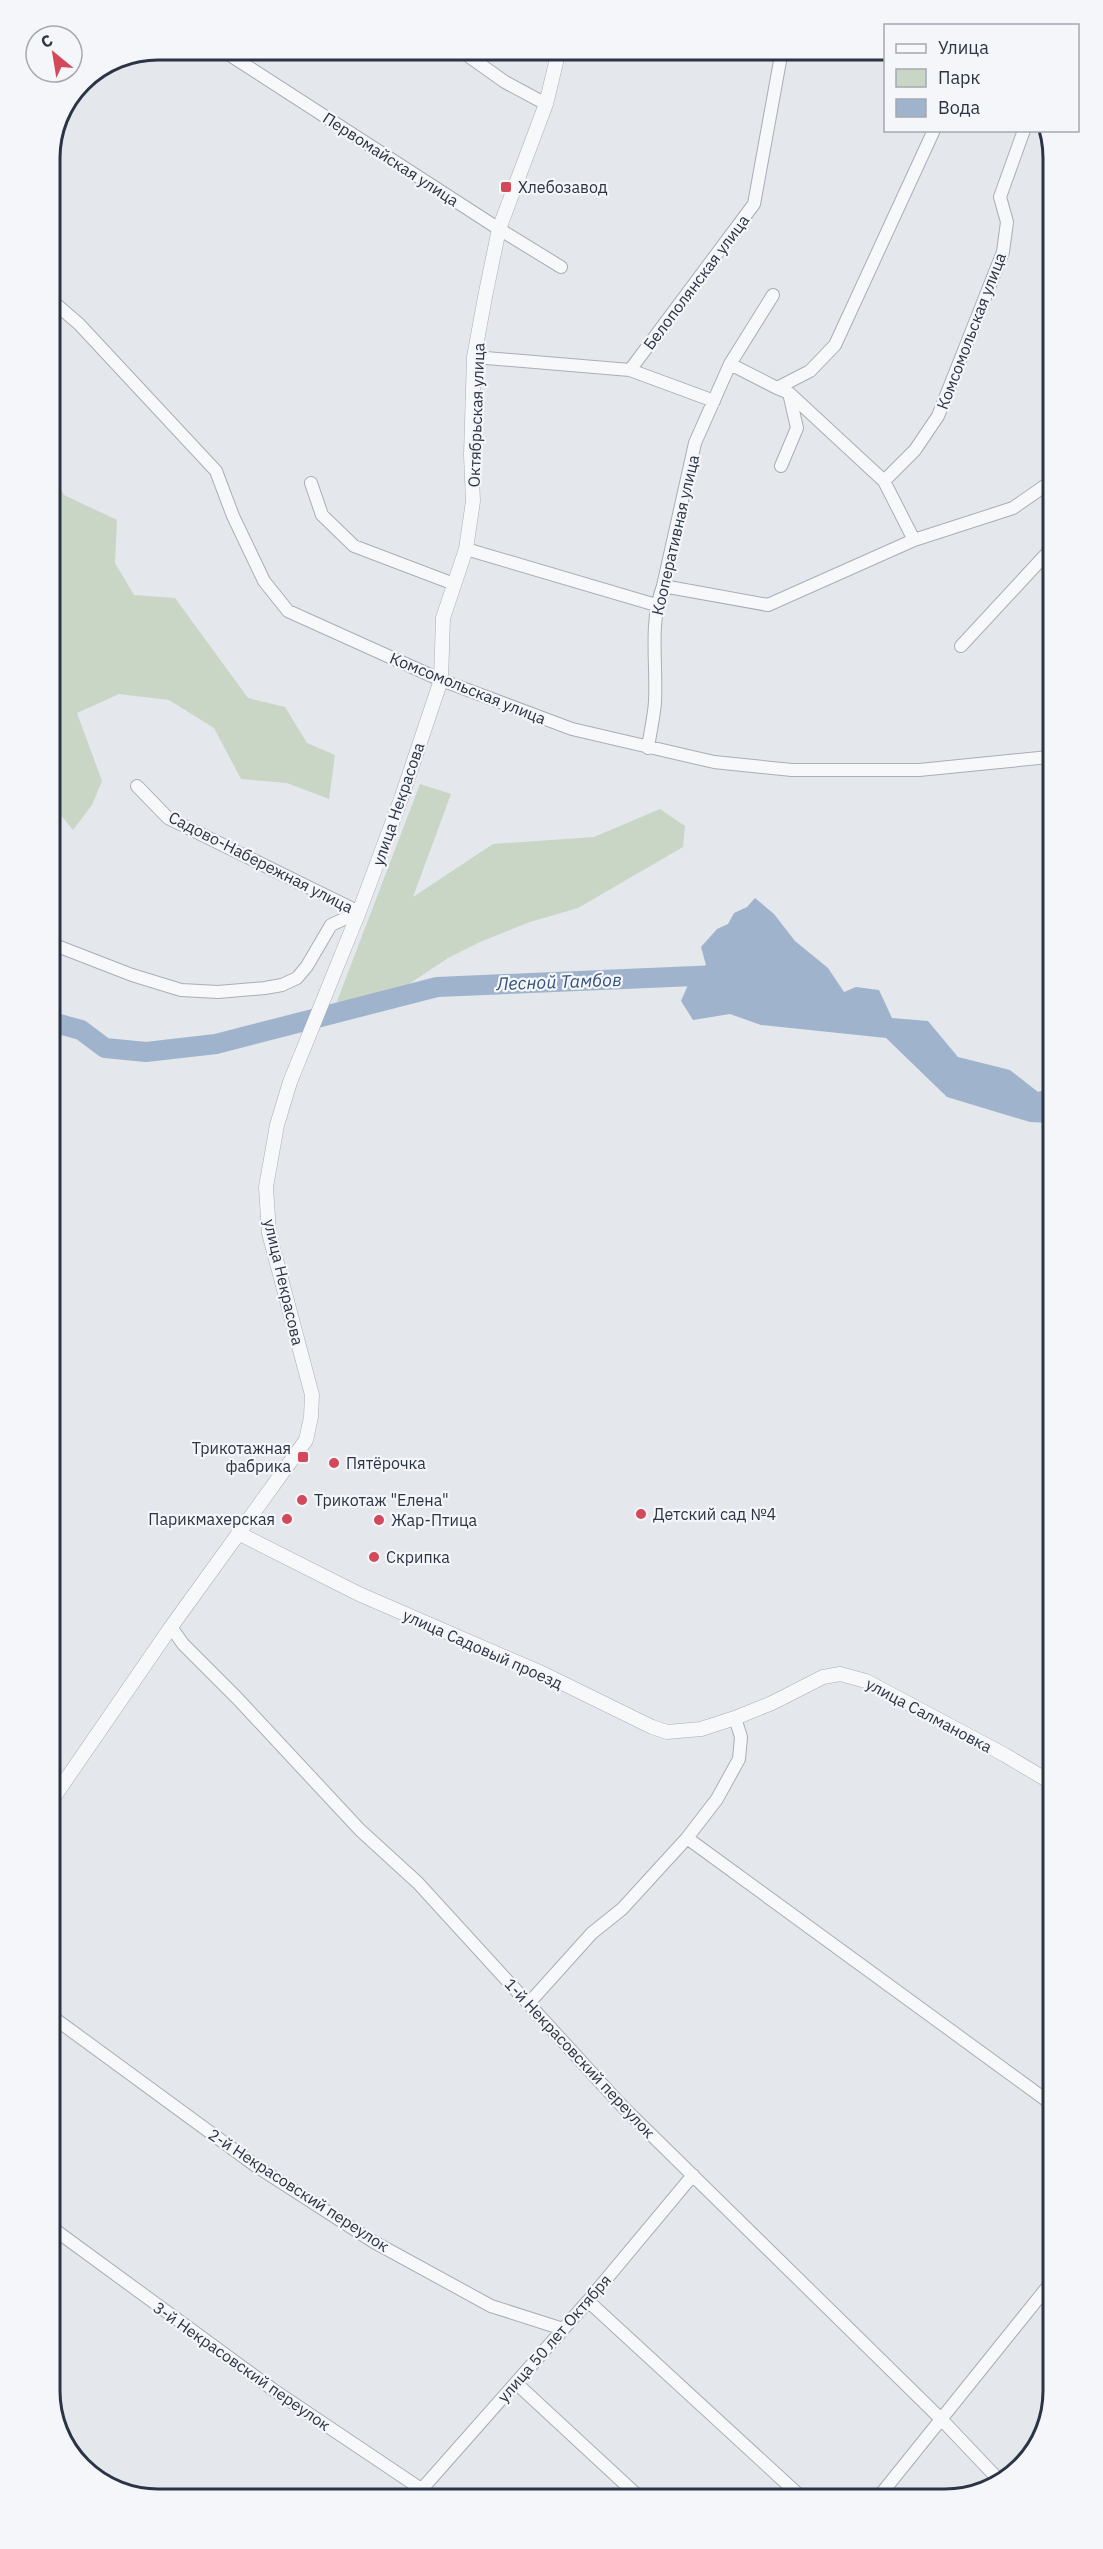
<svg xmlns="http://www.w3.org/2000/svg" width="1103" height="2549" viewBox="0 0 1103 2549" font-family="'IBM Plex Sans',sans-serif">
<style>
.green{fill:#c9d6c5}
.water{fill:#9fb4cc}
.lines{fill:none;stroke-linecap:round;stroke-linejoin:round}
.river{stroke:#9fb4cc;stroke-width:20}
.minor-casing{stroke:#a9aeb7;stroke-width:14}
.tertiary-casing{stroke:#a9aeb7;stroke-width:15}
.minor{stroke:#f7f8fa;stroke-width:12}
.tertiary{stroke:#f7f8fa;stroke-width:14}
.poi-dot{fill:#d1495b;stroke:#f4f6f9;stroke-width:2}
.labels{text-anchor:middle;stroke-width:4.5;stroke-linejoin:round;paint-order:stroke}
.street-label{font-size:16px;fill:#2b3445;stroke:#f4f6f9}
.poi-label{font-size:16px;fill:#2b3445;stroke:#f4f6f9;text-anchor:start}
.water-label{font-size:18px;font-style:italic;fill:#34527a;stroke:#f4f6f9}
.rim{fill:none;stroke:#2b3445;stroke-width:3}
</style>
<rect width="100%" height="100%" fill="#e4e7ec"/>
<path class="green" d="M50 468 64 495 117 520 115 563 134 595 175 598 248 698 285 707 307 743 335 755 329 799 287 783 241 779 214 728 169 700 119 694 77 713 102 781 92 805 73 830 51 803Z
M420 784 451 794 413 897 493 844 594 837 660 809 685 826 683 847 578 908 530 922 480 942 448 958 406 986 336 1004Z"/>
<path class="water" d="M755 898 774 914 795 941 828 968 844 992 856 987 879 990 892 1018 928 1021 958 1057 1010 1070 1038 1092 1050 1088V1123L1030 1122 947 1097 886 1038 761 1025 730 1014 693 1020 681 1001 691 978 706 965 701 947 717 929 728 924 734 913 747 907Z"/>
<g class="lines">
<path class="river" d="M52 1022 81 1030 105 1048 146 1052 216 1044 437 987 718 975"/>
<g class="minor-casing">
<path id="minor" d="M222 50 499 229 561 267
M460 50 505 82 546 104
M50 299 79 324 216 471 233 516 264 581 288 611 441 680 572 729 714 762 792 770H919L1049 757
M474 357 630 370 714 401
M730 364 777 388 810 371 835 345 934 130
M630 370 754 204 782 50
M777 388 789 393 884 481 914 540
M781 466 797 428 789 393
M884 481 915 450 938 416 1003 252 1007 222 1000 197 1024 130
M311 483 322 515 354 546 454 584
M466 549 656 605
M663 586 768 605 914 540 1013 508 1049 483
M961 646 1049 551
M648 748C650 733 654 717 655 702 657 662 649 624 663 586L695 443 730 364 773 295
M137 786 168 818 359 912
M52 944 132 975 181 990 218 992 265 988 282 985 297 978 307 966 331 925 359 912
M171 1627 183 1644 237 1698 360 1830 418 1883 622 2106 942 2420 999 2480
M687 1838 1053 2105
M529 2003 592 1933 622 1909 687 1838 717 1799 739 1759 741 1737 735 1718
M54 2018 256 2166 374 2242 491 2306 563 2329
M55 2230 275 2391 433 2497
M588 2301 799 2495
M516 2383 638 2496
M881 2494 1053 2280
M414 2498 588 2301 693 2175"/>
</g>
<g class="tertiary-casing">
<path id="tertiary" d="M238 1533 359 1594 544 1674 652 1727 667 1732 701 1729 735 1718 772 1703 823 1677 840 1674 866 1681 1005 1755 1052 1783
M54 1797 171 1627 306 1440 311 1417 312 1395 269 1233 266 1187 277 1125 290 1082 359 912 401 799 441 680 443 618 466 549 473 501 471 455 474 357 485 297 499 229 546 104 559 50"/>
</g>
<use href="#minor" class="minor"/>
<use href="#tertiary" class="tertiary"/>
</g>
<g class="poi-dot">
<rect x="500" y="181" width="12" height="12" rx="3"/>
<rect x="297" y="1451" width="12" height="12" rx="3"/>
<circle cx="334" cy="1463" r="6"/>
<circle cx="302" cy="1500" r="6"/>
<circle cx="641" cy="1514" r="6"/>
<circle cx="287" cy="1519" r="6"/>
<circle cx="379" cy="1520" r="6"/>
<circle cx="374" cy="1557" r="6"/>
</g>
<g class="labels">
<g class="street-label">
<text transform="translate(391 159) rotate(33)" y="6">Первомайская улица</text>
<text transform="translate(696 282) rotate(-53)" y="6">Белополянская улица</text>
<text transform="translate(971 331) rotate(-69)" y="6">Комсомольская улица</text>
<text transform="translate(476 415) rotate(-88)" y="6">Октябрьская улица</text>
<text transform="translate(675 535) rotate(-77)" y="6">Кооперативная улица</text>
<text transform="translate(468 688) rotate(22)" y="6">Комсомольская улица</text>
<text transform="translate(398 804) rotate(-71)" y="6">улица Некрасова</text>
<text transform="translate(261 862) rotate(27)" y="6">Садово-Набережная улица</text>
<text transform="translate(284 1282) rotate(77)" y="6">улица Некрасова</text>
<text transform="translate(483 1649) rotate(24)" y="6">улица Садовый проезд</text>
<text transform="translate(929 1715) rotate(28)" y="6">улица Салмановка</text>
<text transform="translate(580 2058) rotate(47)" y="6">1-й Некрасовский переулок</text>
<text transform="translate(299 2190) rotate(33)" y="6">2-й Некрасовский переулок</text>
<text transform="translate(554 2338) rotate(-49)" y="6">улица 50 лет Октября</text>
<text transform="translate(242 2366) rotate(35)" y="6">3-й Некрасовский переулок</text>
</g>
<g class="poi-label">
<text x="518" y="193">Хлебозавод</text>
<text x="291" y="1454" text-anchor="end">Трикотажная<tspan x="291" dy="18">фабрика</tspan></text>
<text x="346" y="1469">Пятёрочка</text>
<text x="314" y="1506">Трикотаж "Елена"</text>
<text x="653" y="1520">Детский сад №4</text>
<text x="275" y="1525" text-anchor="end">Парикмахерская</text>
<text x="391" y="1526">Жар-Птица</text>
<text x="386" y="1563">Скрипка</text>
</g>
<g class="water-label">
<text transform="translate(559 982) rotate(-2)" y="6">Лесной Тамбов</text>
</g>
</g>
<path d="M0 0H1103V2549H0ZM158 60H945A98 98 0 0 1 1043 158V2391A98 98 0 0 1 945 2489H158A98 98 0 0 1 60 2391V158A98 98 0 0 1 158 60Z" fill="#f4f6f9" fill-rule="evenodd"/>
<path class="rim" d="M158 60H945A98 98 0 0 1 1043 158V2391A98 98 0 0 1 945 2489H158A98 98 0 0 1 60 2391V158A98 98 0 0 1 158 60Z"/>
<rect x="884" y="24" width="195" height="108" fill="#f4f6f9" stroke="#a4a8b1" stroke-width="1.5"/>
<rect x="896" y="44" width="30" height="9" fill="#f7f8fa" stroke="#a4a8b1" stroke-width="1.5"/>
<text x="938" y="54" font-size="18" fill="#2b3445">Улица</text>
<rect x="896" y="69" width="30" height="18" fill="#c9d6c5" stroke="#a4a8b1" stroke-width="1.5"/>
<text x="938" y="84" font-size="18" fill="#2b3445">Парк</text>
<rect x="896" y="99" width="30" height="18" fill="#9fb4cc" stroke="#a4a8b1" stroke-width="1.5"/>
<text x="938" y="114" font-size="18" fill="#2b3445">Вода</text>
<g transform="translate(54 54) rotate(330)"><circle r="28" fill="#f4f6f9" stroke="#a4a8b1" stroke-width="1.5"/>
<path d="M0-4.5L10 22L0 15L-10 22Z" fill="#d1495b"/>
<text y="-9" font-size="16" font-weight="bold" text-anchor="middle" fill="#2b3445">С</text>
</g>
</svg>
